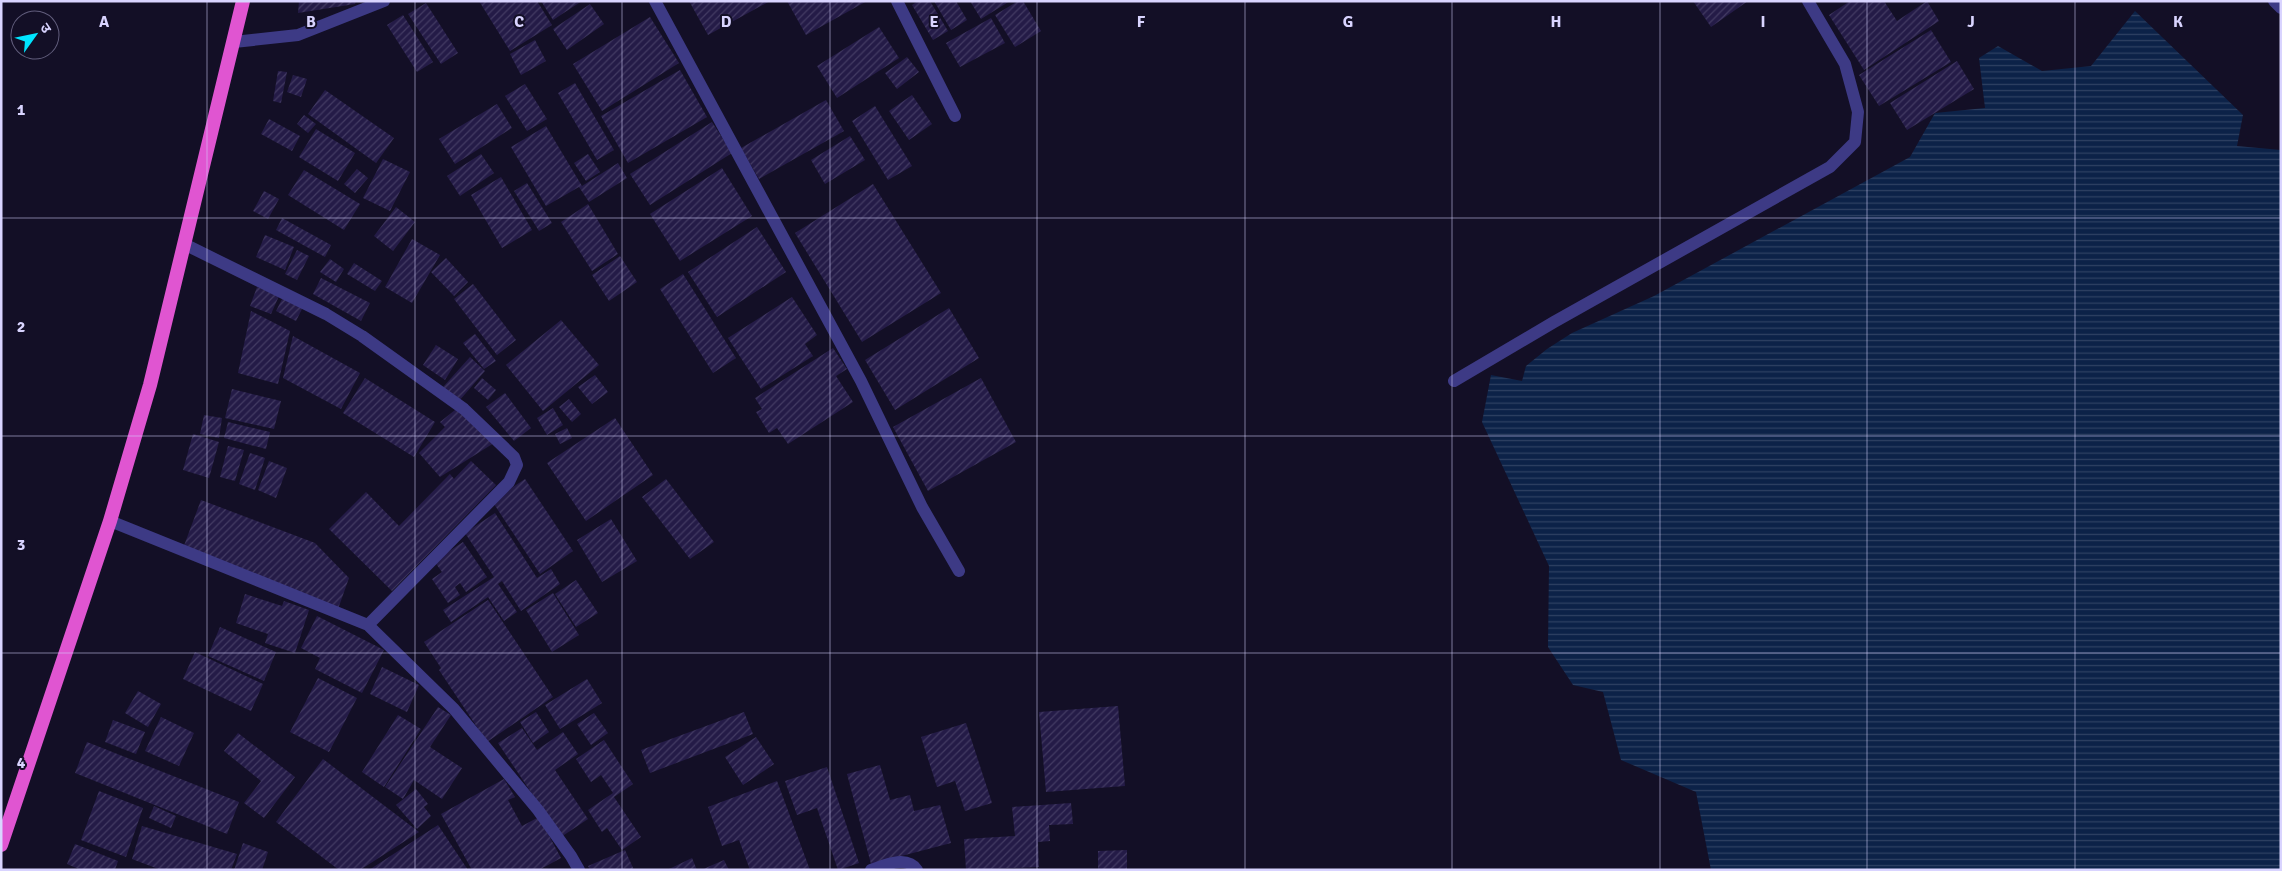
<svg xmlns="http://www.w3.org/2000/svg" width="2282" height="871" viewBox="0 0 2282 871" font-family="Signika,'Noto Sans Devanagari',sans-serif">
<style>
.water{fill:url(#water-rules)}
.building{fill:url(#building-hatch)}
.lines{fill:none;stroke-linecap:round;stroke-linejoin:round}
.minor{stroke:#3d3a85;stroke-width:12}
.trunk{stroke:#e055d1;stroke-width:14}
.grid{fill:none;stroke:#d9d4ff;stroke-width:1;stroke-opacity:0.55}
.grid-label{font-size:16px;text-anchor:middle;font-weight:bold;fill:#d9d4ff;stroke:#130f26;stroke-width:4;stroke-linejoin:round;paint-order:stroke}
</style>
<defs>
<pattern id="water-rules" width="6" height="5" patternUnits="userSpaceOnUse" patternTransform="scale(1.25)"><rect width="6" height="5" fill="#0c2248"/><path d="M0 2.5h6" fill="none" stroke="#2f4163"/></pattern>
<pattern id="building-hatch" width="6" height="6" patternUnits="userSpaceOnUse" patternTransform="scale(1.25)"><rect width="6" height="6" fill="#241b47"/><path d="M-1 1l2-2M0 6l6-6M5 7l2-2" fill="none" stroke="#433b63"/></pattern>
</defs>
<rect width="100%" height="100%" fill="#130f26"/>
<path class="water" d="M2135 11 2243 115 2237 146 2281 150V870H1711L1696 792 1621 760 1603 692 1573 685 1548 647 1549 566 1482 422 1491 375 1522 381 1526 366 1547 349 1572 333 1654 296 1910 157 1935 113 1985 108 1979 58 1998 46 2042 71 2091 66Z"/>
<path class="building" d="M299 1H356L355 4 298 13Z
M479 1H537L552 25 510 51Z
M541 1H582L553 20Z
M689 1H770L708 35Z
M787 1H867L806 35Z
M918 1H930L948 31 933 40 912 5Z
M934 1H956L967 20 951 30Z
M970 1H1010L981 19Z
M1018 1H1023L1041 31 1015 47 995 15Z
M1693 1H1748L1711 27Z
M1850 1H1884L1897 21 1927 1 1939 21 1864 70 1829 15Z
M426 3 458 53 441 64 408 14Z
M590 4 604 24 567 50 553 29Z
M403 15 433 62 417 72 387 25Z
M650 17 679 63 602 111 573 64Z
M991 18 1005 43 960 67 946 43Z
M879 27 899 58 837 98 817 66Z
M1931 30 1951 62 1879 106 1859 75Z
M535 40 546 61 521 75 510 54Z
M907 57 919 72 897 89 885 73Z
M1957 61 1974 89 1907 130 1890 103Z
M680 70 707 117 628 163 601 116Z
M278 71 287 72 281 103 273 101Z
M293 75 307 79 301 97 287 92Z
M575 83 614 150 597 160 558 93Z
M525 84 547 119 527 131 505 96Z
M325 90 394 138 376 163 308 114Z
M912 95 932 124 909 140 889 111Z
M826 100 844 131 759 179 741 148Z
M497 104 512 128 455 164 439 139Z
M875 106 912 166 888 180 852 121Z
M304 115 316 124 308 133 297 124Z
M269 119 300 136 292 151 261 134Z
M712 122 732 153 650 205 630 174Z
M546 126 582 186 618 163 627 178 589 202 579 187 546 206 511 147Z
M316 129 355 153 338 181 299 157Z
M850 136 865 160 825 184 811 160Z
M481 154 494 173 460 196 447 176Z
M588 154 600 172 586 181 574 163Z
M383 159 410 172 390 211 363 198Z
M722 168 752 216 680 261 650 214Z
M357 169 368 178 355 193 344 184Z
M304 170 360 204 344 230 288 195Z
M501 177 532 230 502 248 471 195Z
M527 183 552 223 539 231 514 191Z
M873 184 941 293 862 342 795 233Z
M264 191 279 199 268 219 253 211Z
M588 204 618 254 592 271 561 222Z
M396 207 415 222 393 251 374 236Z
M282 218 331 245 325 257 276 230Z
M757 227 786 272 717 317 688 272Z
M265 235 294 247 285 270 256 257Z
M412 239 440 255 412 303 385 287Z
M297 250 309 256 297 280 285 274Z
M620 256 637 282 609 301 592 275Z
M446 258 468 282 454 296 431 272Z
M330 259 344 269 336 282 320 272Z
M354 263 382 281 375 291 347 274Z
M683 274 736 358 713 373 660 289Z
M321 278 370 303 361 321 313 294Z
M473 284 516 340 497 355 454 299Z
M257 287 279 296 271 314 250 306Z
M283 297 303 307 296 321 276 311Z
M792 297 817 335 805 344 813 356 761 389 728 338Z
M949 308 979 358 895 410 865 360Z
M251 311 290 331 278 384 238 373Z
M561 320 599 365 543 411 506 365Z
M475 334 496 361 484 369 463 343Z
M293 336 360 373 341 409 283 378Z
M436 345 458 359 445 380 423 365Z
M833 348 847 369 836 376 853 402 788 444 777 428 769 433 756 412 762 409 755 398Z
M470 357 485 371 459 401 443 387Z
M595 375 608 392 592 404 578 387Z
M365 378 435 422 414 457 343 413Z
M482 378 496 390 488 400 474 388Z
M981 378 1016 442 928 491 893 427Z
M232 389 281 401 274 429 225 418Z
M505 393 531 428 514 441 486 407Z
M569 399 581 414 572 422 559 407Z
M460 406 494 443 440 477 419 453 445 427 440 422Z
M553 408 563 425 547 435 537 418Z
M204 415 222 418 219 438 200 434Z
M615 418 653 475 586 521 547 463Z
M228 422 270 432 266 449 224 438Z
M567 428 572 438 560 444 555 434Z
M193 434 219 442 209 478 183 470Z
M228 446 244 450 235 481 220 477Z
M250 453 265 458 255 490 239 484Z
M269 461 287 468 276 498 258 490Z
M471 461 496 485 392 591 329 529 366 492 399 526 450 474 454 479Z
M525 479 573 551 540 574 492 501Z
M666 479 714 542 690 559 642 497Z
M201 500 315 543 349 578 338 609 182 551Z
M495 513 537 578 551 569 560 584 521 611 502 581 498 584 517 612 504 621 488 597 451 622 443 610 494 577 465 533Z
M611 519 637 561 602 582 577 540Z
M463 542 487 577 466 592 460 583 455 587 460 595 448 603 432 579 442 572 434 561Z
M576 580 598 613 576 627 555 594Z
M553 593 579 635 552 652 526 610Z
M245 594 282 606 284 601 309 610 295 653 265 643 268 634 236 623Z
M488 600 553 697 487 742 439 670 441 668 424 642Z
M317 616 384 650 362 693 315 669 320 658 301 648Z
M220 627 276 652 264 681 208 656Z
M195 652 263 684 251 711 183 679Z
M382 667 419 685 407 712 370 694Z
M318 678 357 698 329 752 290 732Z
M587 679 602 703 560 729 545 705Z
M138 691 161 704 148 727 125 713Z
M1118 706 1125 786 1046 792 1039 712Z
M438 707 451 715 430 747 462 768 442 799 414 780 403 799 385 787Z
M536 712 549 732 533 743 520 722Z
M744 712 753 734 650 773 641 750Z
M594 713 608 733 591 745 577 724Z
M398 715 421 729 384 787 362 772Z
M161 717 194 733 179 766 145 751Z
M113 720 145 732 136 754 105 742Z
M966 723 992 803 965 811 955 781 937 787 921 737Z
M522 728 537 750 563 732 578 754 555 770 588 819 561 837 498 743Z
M238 733 295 777 264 818 244 803 261 781 224 751Z
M756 737 774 764 743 785 725 757Z
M604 740 633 784 614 797 641 837 622 850 607 828 602 832 588 810 613 793 601 775 591 782 576 759Z
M87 742 239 802 227 834 75 773Z
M323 759 419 832 360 870H339L276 822Z
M880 765 890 800 910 795 914 811 940 805 951 843 871 864 847 774Z
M827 767 859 863 838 870 817 808 797 815 785 781Z
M504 779 515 797 508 800 522 826 539 817 561 858 539 870H472L441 814Z
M777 781 810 870H750L739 840 722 846 708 807Z
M416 789 428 804 424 807 431 816 417 829 396 805Z
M99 791 143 808 126 857 81 840Z
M1071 803 1073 824 1049 825 1050 841 1038 842 1039 867 966 870 964 839 1015 836 1012 807Z
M154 806 176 816 171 828 149 818Z
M438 825 468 870H369Z
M142 826 237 854 231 870H161L132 859Z
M243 843 268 852 262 870H234Z
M75 844 118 861 115 870H81L67 864Z
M625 850 634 870H590L588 866Z
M1127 850V870H1098V851Z
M692 858 697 870H667Z
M724 860 729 870H701Z"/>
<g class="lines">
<path class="minor" d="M655 1 861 381 922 507 959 571
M897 1 955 116
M2274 1 2281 8
M234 42 298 35 384 1
M184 244 326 314 362 336 464 409 514 457 517 465 509 482 368 625
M1454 381 1554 322 1830 167 1855 142 1858 112 1845 64 1808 1
M110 521 368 625 454 709 538 810 571 856 579 870
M871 870C885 865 907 855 917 870"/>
<path class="trunk" d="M1 845 110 521 150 385 243 1"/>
</g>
<path class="grid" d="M207 1V870M415 1V870M622 1V870M830 1V870M1037 1V870M1245 1V870M1452 1V870M1660 1V870M1867 1V870M2075 1V870M1 218H2281M1 436H2281M1 653H2281"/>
<g class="grid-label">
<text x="104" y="27">A</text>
<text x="311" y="27">B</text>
<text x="519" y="27">C</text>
<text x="726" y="27">D</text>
<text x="934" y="27">E</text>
<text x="1141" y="27">F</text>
<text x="1348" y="27">G</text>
<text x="1556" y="27">H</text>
<text x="1763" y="27">I</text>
<text x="1971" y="27">J</text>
<text x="2178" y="27">K</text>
<text x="21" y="115">1</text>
<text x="21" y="332">2</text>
<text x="21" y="550">3</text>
<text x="21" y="768">4</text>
</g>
<rect width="2282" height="871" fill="none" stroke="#d9d4ff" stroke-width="5"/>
<g transform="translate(35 35) rotate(57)"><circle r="24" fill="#130f26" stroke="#625e7d"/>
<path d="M0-4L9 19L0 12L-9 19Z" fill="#00e5ff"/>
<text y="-8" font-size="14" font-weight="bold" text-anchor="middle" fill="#d9d4ff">उ</text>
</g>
</svg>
